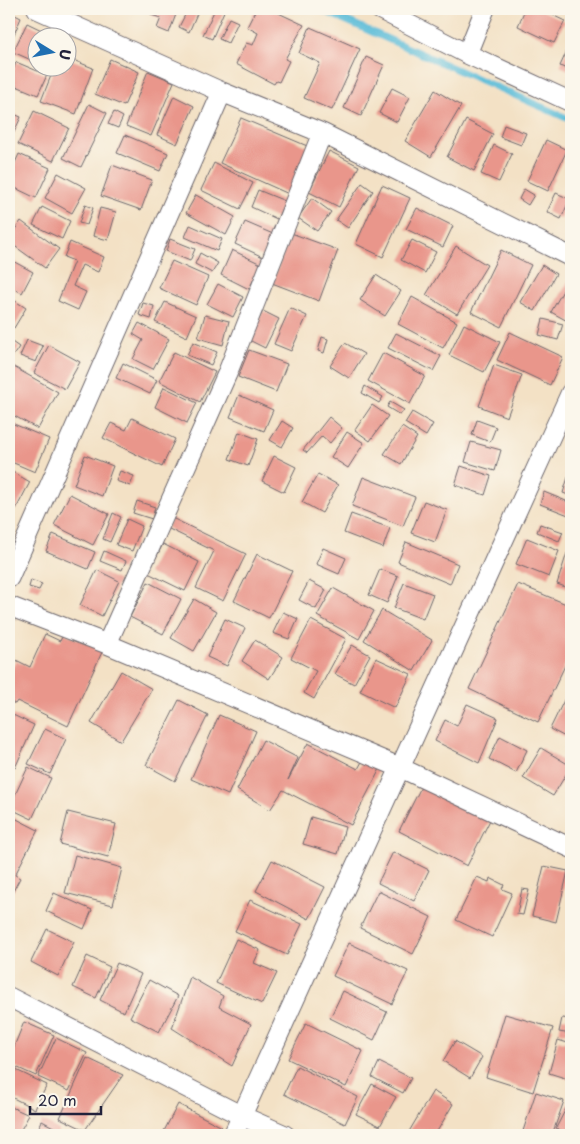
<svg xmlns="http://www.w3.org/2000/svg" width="580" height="1144" viewBox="0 0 580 1144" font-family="'Playpen Sans',sans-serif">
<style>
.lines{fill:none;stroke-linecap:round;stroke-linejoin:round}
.stream{stroke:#5abcd8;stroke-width:7}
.building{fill:#e9968b}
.minor-casing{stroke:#6b656b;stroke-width:21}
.minor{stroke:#fff;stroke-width:19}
</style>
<rect width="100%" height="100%" fill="#fbf7ec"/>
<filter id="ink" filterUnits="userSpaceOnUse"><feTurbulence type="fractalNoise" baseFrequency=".02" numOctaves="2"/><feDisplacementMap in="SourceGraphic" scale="10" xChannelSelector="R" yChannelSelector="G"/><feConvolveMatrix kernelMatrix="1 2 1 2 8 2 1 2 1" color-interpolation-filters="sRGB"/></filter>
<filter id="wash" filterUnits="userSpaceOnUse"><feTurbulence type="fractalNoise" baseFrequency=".0096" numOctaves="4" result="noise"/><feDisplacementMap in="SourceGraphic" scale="20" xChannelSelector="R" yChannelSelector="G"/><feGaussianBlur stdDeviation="1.12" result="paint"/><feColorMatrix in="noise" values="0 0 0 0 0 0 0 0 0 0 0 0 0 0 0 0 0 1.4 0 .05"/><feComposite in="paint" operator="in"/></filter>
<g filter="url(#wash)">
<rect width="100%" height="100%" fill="#f3e1c5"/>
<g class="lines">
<path class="stream" d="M320 9 571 120"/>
</g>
<g id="blocks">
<path class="building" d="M153 9H178L169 33 157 28 161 18 151 15Z
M188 9H199L189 32 179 27Z
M215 9H225L212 39 203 35Z
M256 9H270L304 25 285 59 289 61 279 82 276 81 274 84 236 64 246 43 253 45 258 33 247 27Z
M525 9H539L565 21 554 43 518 26Z
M9 12 21 18 9 46Z
M229 18 238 22 228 43 219 39Z
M27 23 58 38H38V63L13 52Z
M310 27 360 49 332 110 304 98 320 63 299 53Z
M571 42V71L560 66Z
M366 57 384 65 361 116 344 108Z
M68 58 93 68 76 114 41 101 54 68H68Z
M110 59 139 72 124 106 95 94Z
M16 62 47 75 38 95 9 83Z
M148 71 174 82 151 136 126 126Z
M392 88 410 97 397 122 379 113Z
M435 90 461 106 431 157 405 141Z
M174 96 194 106 177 144 157 135Z
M89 104 107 113 81 167 63 158Z
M34 111 69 128 53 161 18 144Z
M9 112 21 117 10 141 9 140Z
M114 112 123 117 118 128 108 124Z
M241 118 312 148 291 195 220 163Z
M466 120 493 134 474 171 447 157Z
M504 125 526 133 521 145 500 137Z
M125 135 168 153 160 171 117 153Z
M546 140 567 150 548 191 527 181Z
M494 145 512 154 499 182 481 174Z
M329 151 359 166 339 207 309 192Z
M19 154 50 168 36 198 9 185V176Z
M214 163 253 183 240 209 201 190Z
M112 165 152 180 141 210 101 196Z
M58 173 86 188 72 213 45 198Z
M362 183 373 191 348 228 336 220Z
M382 185 410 198 383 257 356 244Z
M524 189 534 195 528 205 519 199Z
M258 190 285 201 277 219 251 207Z
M556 193 570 199 561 219 547 212Z
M196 195 235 217 226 235 186 213Z
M312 198 331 212 317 231 298 218Z
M85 205 93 208 87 225 79 223Z
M42 207 70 221 62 239 33 225Z
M100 208 116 212 108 240 93 236Z
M417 208 453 226 443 247 406 229Z
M21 221 59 249 45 268 9 242V238Z
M245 222 273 234 263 257 235 244Z
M190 225 222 239 217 251 185 237Z
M291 233 338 250 319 301 272 283Z
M170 239 195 249 190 261 166 251Z
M412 240 436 252 425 273 401 260Z
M70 242 104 257 98 272 82 265 73 286 86 292 78 310 58 301 74 261 64 257Z
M456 246 487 265 457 314 426 295Z
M232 250 261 264 249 289 221 275Z
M501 250 531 265 501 327 471 312Z
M200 253 218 263 212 273 195 264Z
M9 259 33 272 22 293 9 286Z
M172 261 208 277 196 305 159 288Z
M542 265 556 274 535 311 520 302Z
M376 275 401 291 385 316 360 300Z
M569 280 571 282V323L551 312Z
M218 284 243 297 233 317 207 304Z
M9 297 26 308 14 328 9 325Z
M412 297 457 322 443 348 398 324Z
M165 302 196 316 187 337 155 322Z
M143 303 154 306 151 319 139 315Z
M290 308 307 316 291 351 274 344Z
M263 311 279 319 265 348 249 340Z
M205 315 229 321 223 345 198 338Z
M543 319 563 324 558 340 539 335Z
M139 323 169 339 153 369 133 359 143 340 133 334Z
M464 324 500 342 484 372 449 355Z
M510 332 563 357 550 385 497 360Z
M396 333 441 356 433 371 388 348Z
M322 337 328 339 324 353 318 351Z
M9 340 19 347 9 362Z
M27 340 43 346 36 362 20 356Z
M193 342 217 352 211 365 187 355Z
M345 343 364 354 349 378 330 366Z
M49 345 80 362 65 389 34 373Z
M249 350 287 364 276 392 238 377Z
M174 352 215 372 200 402 159 381Z
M383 353 425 376 410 404 368 381Z
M123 363 157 380 150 394 116 378Z
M494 365 522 375 507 417 479 406Z
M12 366 58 392 38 429 9 413V372Z
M365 386 383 397 379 403 362 393Z
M164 387 197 403 187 423 155 407Z
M239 395 273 410 264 431 230 417Z
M390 402 404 410 400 415 387 407Z
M372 405 388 416 370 441 355 430Z
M412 412 433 424 426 436 405 423Z
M329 417 342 428 330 443 322 436 307 453 303 450Z
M132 418 175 439 162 467 103 438 111 423 126 430Z
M477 420 496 427 490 442 472 435Z
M282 421 293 428 282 447 270 440Z
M9 422 49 439 35 472 9 461Z
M402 427 417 437 401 464 384 454Z
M239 432 258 439 248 466 229 459Z
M347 432 364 443 348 468 331 457Z
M471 442 501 450 495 471 465 462Z
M85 455 113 466 102 496 74 485Z
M274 456 296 467 284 492 262 481Z
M461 466 491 476 485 495 455 485Z
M571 468V496L563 493Z
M9 470 30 482 16 509 9 505Z
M120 471 134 476 130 486 116 481Z
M318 474 338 485 322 513 302 502Z
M363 477 415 497 403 526 352 506Z
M544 492 571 503V516L540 504Z
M70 494 109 514 93 545 54 525Z
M137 501 155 507 152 519 133 513Z
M424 501 447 510 435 542 411 533Z
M113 513 121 517 110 542 103 539Z
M351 514 390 528 383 548 344 533Z
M172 518 246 554 223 601 196 588 214 551 167 528Z
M127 519 142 526 132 551 116 545Z
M540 524 563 532 559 541 537 532Z
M53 534 95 552 88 569 46 551Z
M527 538 559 551 549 577 516 564Z
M406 542 458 564 450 584 398 562Z
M163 544 199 562 185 591 148 573Z
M323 548 346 558 339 574 316 564Z
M104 551 126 561 122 570 100 561Z
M567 553 571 554V589L557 584Z
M257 554 292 571 269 618 234 601Z
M380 569 398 576 387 603 369 595Z
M97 570 119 581 102 616 80 605Z
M31 580 42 584 39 590 29 587Z
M309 581 326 590 316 609 299 600Z
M148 582 181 599 163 634 130 617Z
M404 583 433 594 423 619 394 608Z
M518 584 571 606V653L538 722 469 689Z
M333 588 374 611 359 639 317 616Z
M194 599 216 612 194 651 171 638Z
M382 610 432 640 414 671 364 640Z
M283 612 298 619 289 639 273 633Z
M225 619 245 628 227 666 207 657Z
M311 620 346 639 314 699 304 693 316 671 291 658Z
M64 633 103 650 68 726 17 701 15 704 9 701V676L16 660 30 667 45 634 60 641Z
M255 640 283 657 269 679 242 661Z
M352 645 370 655 354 684 335 674Z
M376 658 411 674 395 708 360 691Z
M121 671 152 689 121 741 91 723Z
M567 694 571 696V740L550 729Z
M179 700 208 715 175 781 146 765Z
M467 704 498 718 479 763 435 741 445 720 457 726Z
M13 715 34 725 15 768 9 765V726Z
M219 715 256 731 228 795 191 779Z
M45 729 66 739 50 774 28 764Z
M500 736 527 750 516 773 489 759Z
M263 740 298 758 288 780 308 743 358 769 365 756 382 765 351 825 283 790 270 810 237 790Z
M541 748 571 766 553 796 523 778Z
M28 767 51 778 32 819 9 808Z
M422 785 490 820 467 866 399 831Z
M68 812 116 824 108 857 60 844Z
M9 815 38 830 15 875 20 878 9 899Z
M311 817 345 827 338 854 303 844Z
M393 852 429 870 414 901 378 883Z
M75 855 122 868 113 905 65 893Z
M272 860 325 887 309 919 256 891Z
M544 866 568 871 556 922 532 916Z
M477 877 489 882 490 878 504 885 502 889 512 893 492 937 456 920Z
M522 889 529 890 523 915 517 914Z
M378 891 431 917 413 954 360 928Z
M54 893 92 910 84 929 46 911Z
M250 900 302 924 287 955 235 931Z
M47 929 74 942 58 976 31 962Z
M236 939 260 950 254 963 277 973 262 1004 216 983Z
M349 943 408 971 392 1004 333 976Z
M87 956 110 967 96 998 73 987Z
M117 963 141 974 124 1012 100 1000Z
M190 977 223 996 219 1007 251 1024 232 1066 172 1028Z
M149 980 178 996 159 1032 130 1017Z
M343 991 387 1012 374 1040 330 1018Z
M505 1014 553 1028 533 1092 486 1077Z
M562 1018 571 1019V1034L559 1032Z
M24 1022 54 1035 36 1076 9 1064V1059Z
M306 1023 363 1051 346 1087 288 1059Z
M56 1038 87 1053 69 1091 38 1077Z
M558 1040 571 1044V1080L549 1073Z
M455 1041 482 1057 470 1078 443 1061Z
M87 1058 123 1075 85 1130 60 1118Z
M379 1062 411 1078 403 1093 372 1077Z
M297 1066 358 1097 345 1124 284 1094Z
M12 1068 47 1085 35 1109 9 1096V1073Z
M372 1084 396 1097 380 1126 356 1114Z
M433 1091 453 1104 435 1135H407Z
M536 1092 564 1101 552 1135H536L523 1131Z
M571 1099V1135H569L556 1128Z
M178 1104 222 1127 217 1135H162Z
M9 1106 29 1115 18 1135H9Z
M42 1121 59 1130 57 1135H35Z"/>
</g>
</g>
<g filter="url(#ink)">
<use href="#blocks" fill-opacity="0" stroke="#6b656b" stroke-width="1"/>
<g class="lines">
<g class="minor-casing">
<path id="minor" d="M37 9 222 92 322 133 571 257
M379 9 467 54 571 102
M467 54 485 9
M9 578 222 92
M9 606 107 644 401 768 571 848
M107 644 227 374 322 133
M9 997 242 1116 285 1135
M233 1135 571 392"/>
</g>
<use href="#minor" class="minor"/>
</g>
</g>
<rect width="580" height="1144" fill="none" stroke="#fbf7ec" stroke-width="30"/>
<g transform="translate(52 52) rotate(100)"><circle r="24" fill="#fbf7ec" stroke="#a4a2a5"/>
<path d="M0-4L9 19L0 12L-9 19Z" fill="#1f6fb2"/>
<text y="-8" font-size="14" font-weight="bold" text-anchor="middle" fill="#22223b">U</text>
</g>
<path d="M30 1106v8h71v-8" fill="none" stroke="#22223b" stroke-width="2.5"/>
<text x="38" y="1106" font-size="15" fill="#22223b" stroke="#fbf7ec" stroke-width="4" paint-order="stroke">20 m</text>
</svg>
